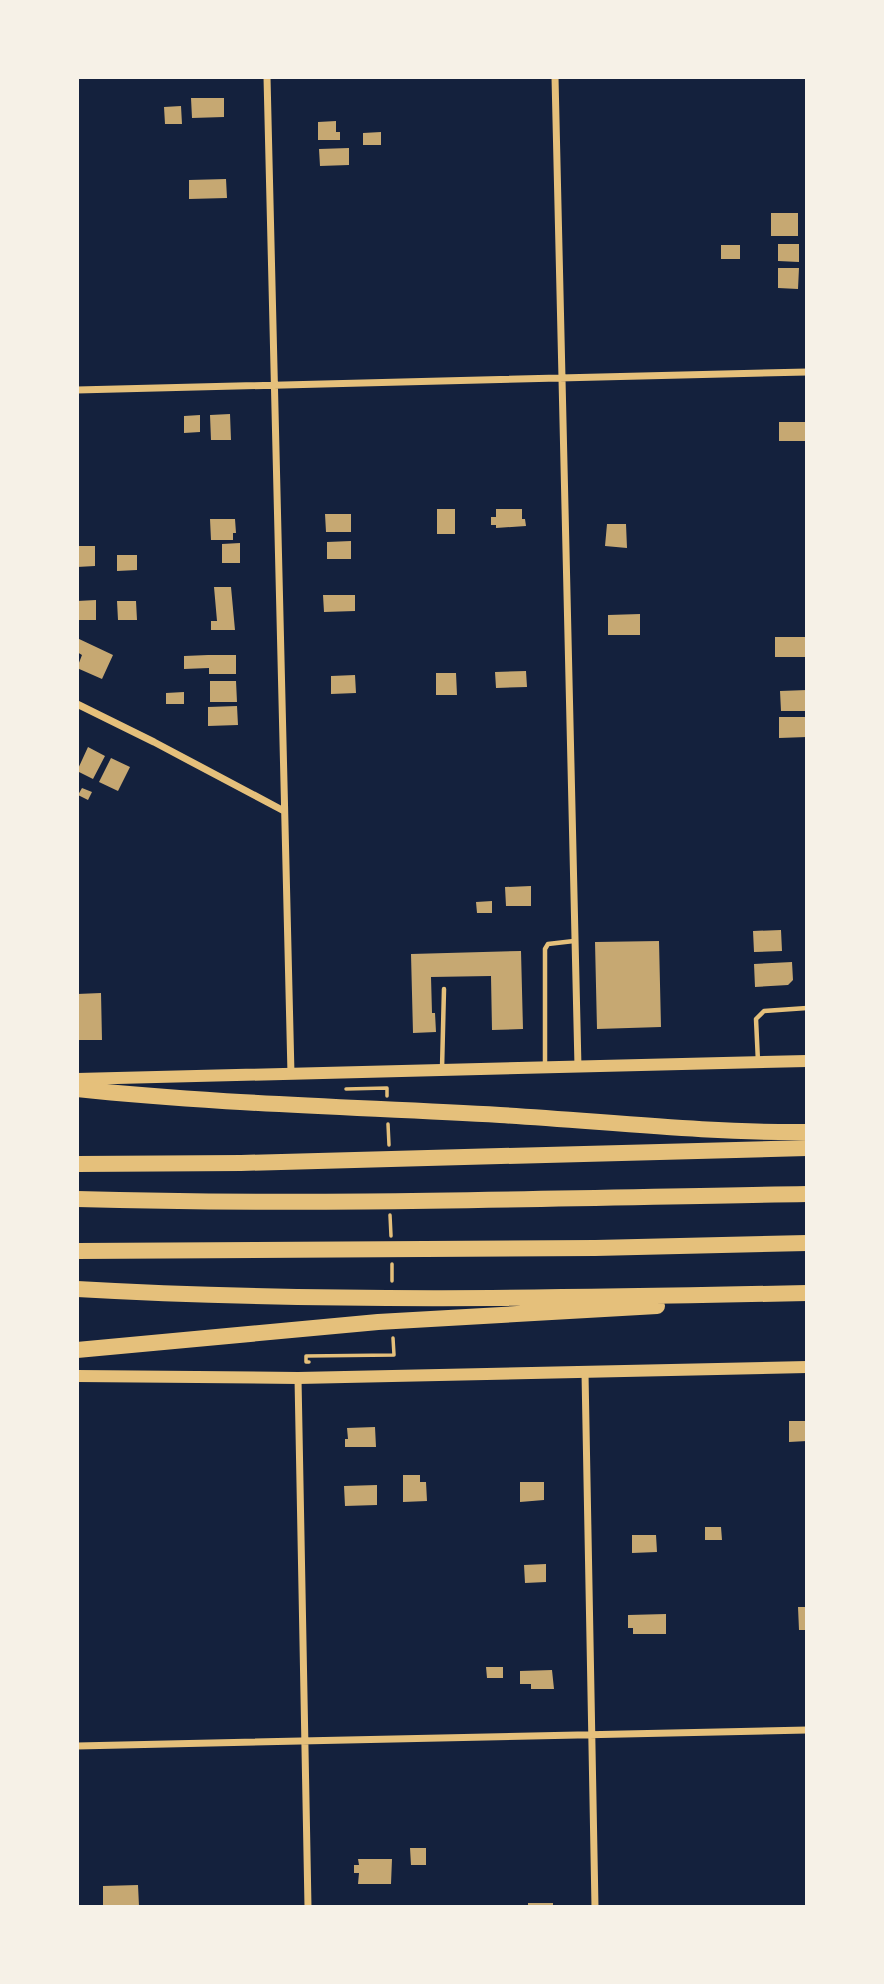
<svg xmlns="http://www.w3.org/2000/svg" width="884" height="1984" viewBox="0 0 884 1984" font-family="'IBM Plex Sans',sans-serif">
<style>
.building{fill:#c6a872}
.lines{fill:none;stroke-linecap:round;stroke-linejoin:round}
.path{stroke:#e5c07b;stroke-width:3.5}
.service{stroke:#e5c07b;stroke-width:4.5}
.minor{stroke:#e5c07b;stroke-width:7}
.secondary{stroke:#e5c07b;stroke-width:12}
.motorway{stroke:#e5c07b;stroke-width:16}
</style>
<rect width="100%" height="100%" fill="#14213d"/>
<path class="building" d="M191 98H224V117L192 118Z
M181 106 182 124H165L164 107Z
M336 121V132H340V140H318V122Z
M381 132V145H363V133Z
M349 148V165L320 166 319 149Z
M226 179 227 198 189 199V180Z
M771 213H798V236H771Z
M778 244H799V262L778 261Z
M721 245H740V259H721Z
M778 268H799L798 289 778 288Z
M230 414 231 440H211L210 415Z
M200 415V432L184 433V416Z
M779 422H807V441H779Z
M437 509H455V534H437Z
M496 509H522V519H525L526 526 496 528V525H491V517H496Z
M325 514H351V532H326Z
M210 519H235L236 533H233V540H211Z
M607 524H626L627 548 605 546Z
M351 541V559H327V542Z
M240 543V563H222V544Z
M77 546H95V566L77 567Z
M117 555H137V570L117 571Z
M214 587H231L235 630H211V621H217Z
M323 595H355V611L324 612Z
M96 600V620H77V601Z
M117 601H136L137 620H118Z
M640 614V635H608V615Z
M775 637H807V657H775Z
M77 638 113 655 102 679 77 668 82 655 77 652Z
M208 655H236V674H209V668L184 669V656Z
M526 671 527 687 496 688 495 672Z
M436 673H456L457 695H436Z
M355 675 356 693 331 694V676Z
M210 681H236L237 702H210Z
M807 690V711H781L780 691Z
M184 692V704H166V693Z
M237 706 238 725 208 726V707Z
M779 717H807V737L779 738Z
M88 747 105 756 93 779 77 771Z
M111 758 130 767 118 791 99 782Z
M82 788 92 792 88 800 78 795Z
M531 886V906H506L505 887Z
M492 901V913H477L476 902Z
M781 930 782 951 754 952 753 931Z
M659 941 661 1027 597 1029 595 942Z
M521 951 523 1029 492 1030 491 976 431 977 432 1013H435L436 1032 413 1033 411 954Z
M792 962 793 980 788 985 755 987 754 964Z
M101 993 102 1040H77V994Z
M789 1421H807V1441L789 1442Z
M375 1427 376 1447H345V1439H348L347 1428Z
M403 1475H420V1482H426L427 1501 403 1502Z
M520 1482H544V1500L520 1502Z
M377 1485V1505L345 1506 344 1486Z
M705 1527H721L722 1540H705Z
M632 1535H656L657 1552 632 1553Z
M546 1564V1582L525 1583 524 1565Z
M798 1607H807V1630H799Z
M666 1614V1634H633V1628H628V1615Z
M486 1667H503V1678H487Z
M552 1670 554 1689H531V1684H520V1671Z
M410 1848H426V1865H411Z
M358 1859H392L391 1884H358L359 1873H354V1865H359Z
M138 1885 139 1906 103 1907V1886Z
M528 1903H553V1907H528Z"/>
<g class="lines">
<path class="path" d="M346 1089 387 1088V1096
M388 1124 389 1145
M390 1215 391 1236
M392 1264V1281
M309 1362H306V1356L394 1355 393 1338"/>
<path class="service" d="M758 1062 756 1019 764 1011 807 1008
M545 1067V949L548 944 574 941
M442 1069 444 989"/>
<path class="minor" d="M267 77 291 1074
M555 77 578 1067
M77 390 807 372
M77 704 154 742 284 811
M585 1373 595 1907
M298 1378 308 1907
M77 1746 807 1730"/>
<path class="secondary" d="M77 1079 807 1061
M77 1376 298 1378 807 1367"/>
<path class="motorway" d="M77 1089C218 1104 359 1107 500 1115 602 1121 705 1133 807 1132
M77 1164 241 1163 807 1148
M77 1199C320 1206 564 1198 807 1194
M77 1251 595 1248 807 1243
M77 1289C320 1303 564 1298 807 1293
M77 1350 378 1322 657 1306"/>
</g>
<rect width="884" height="1984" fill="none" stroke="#f6f1e7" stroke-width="158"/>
</svg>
